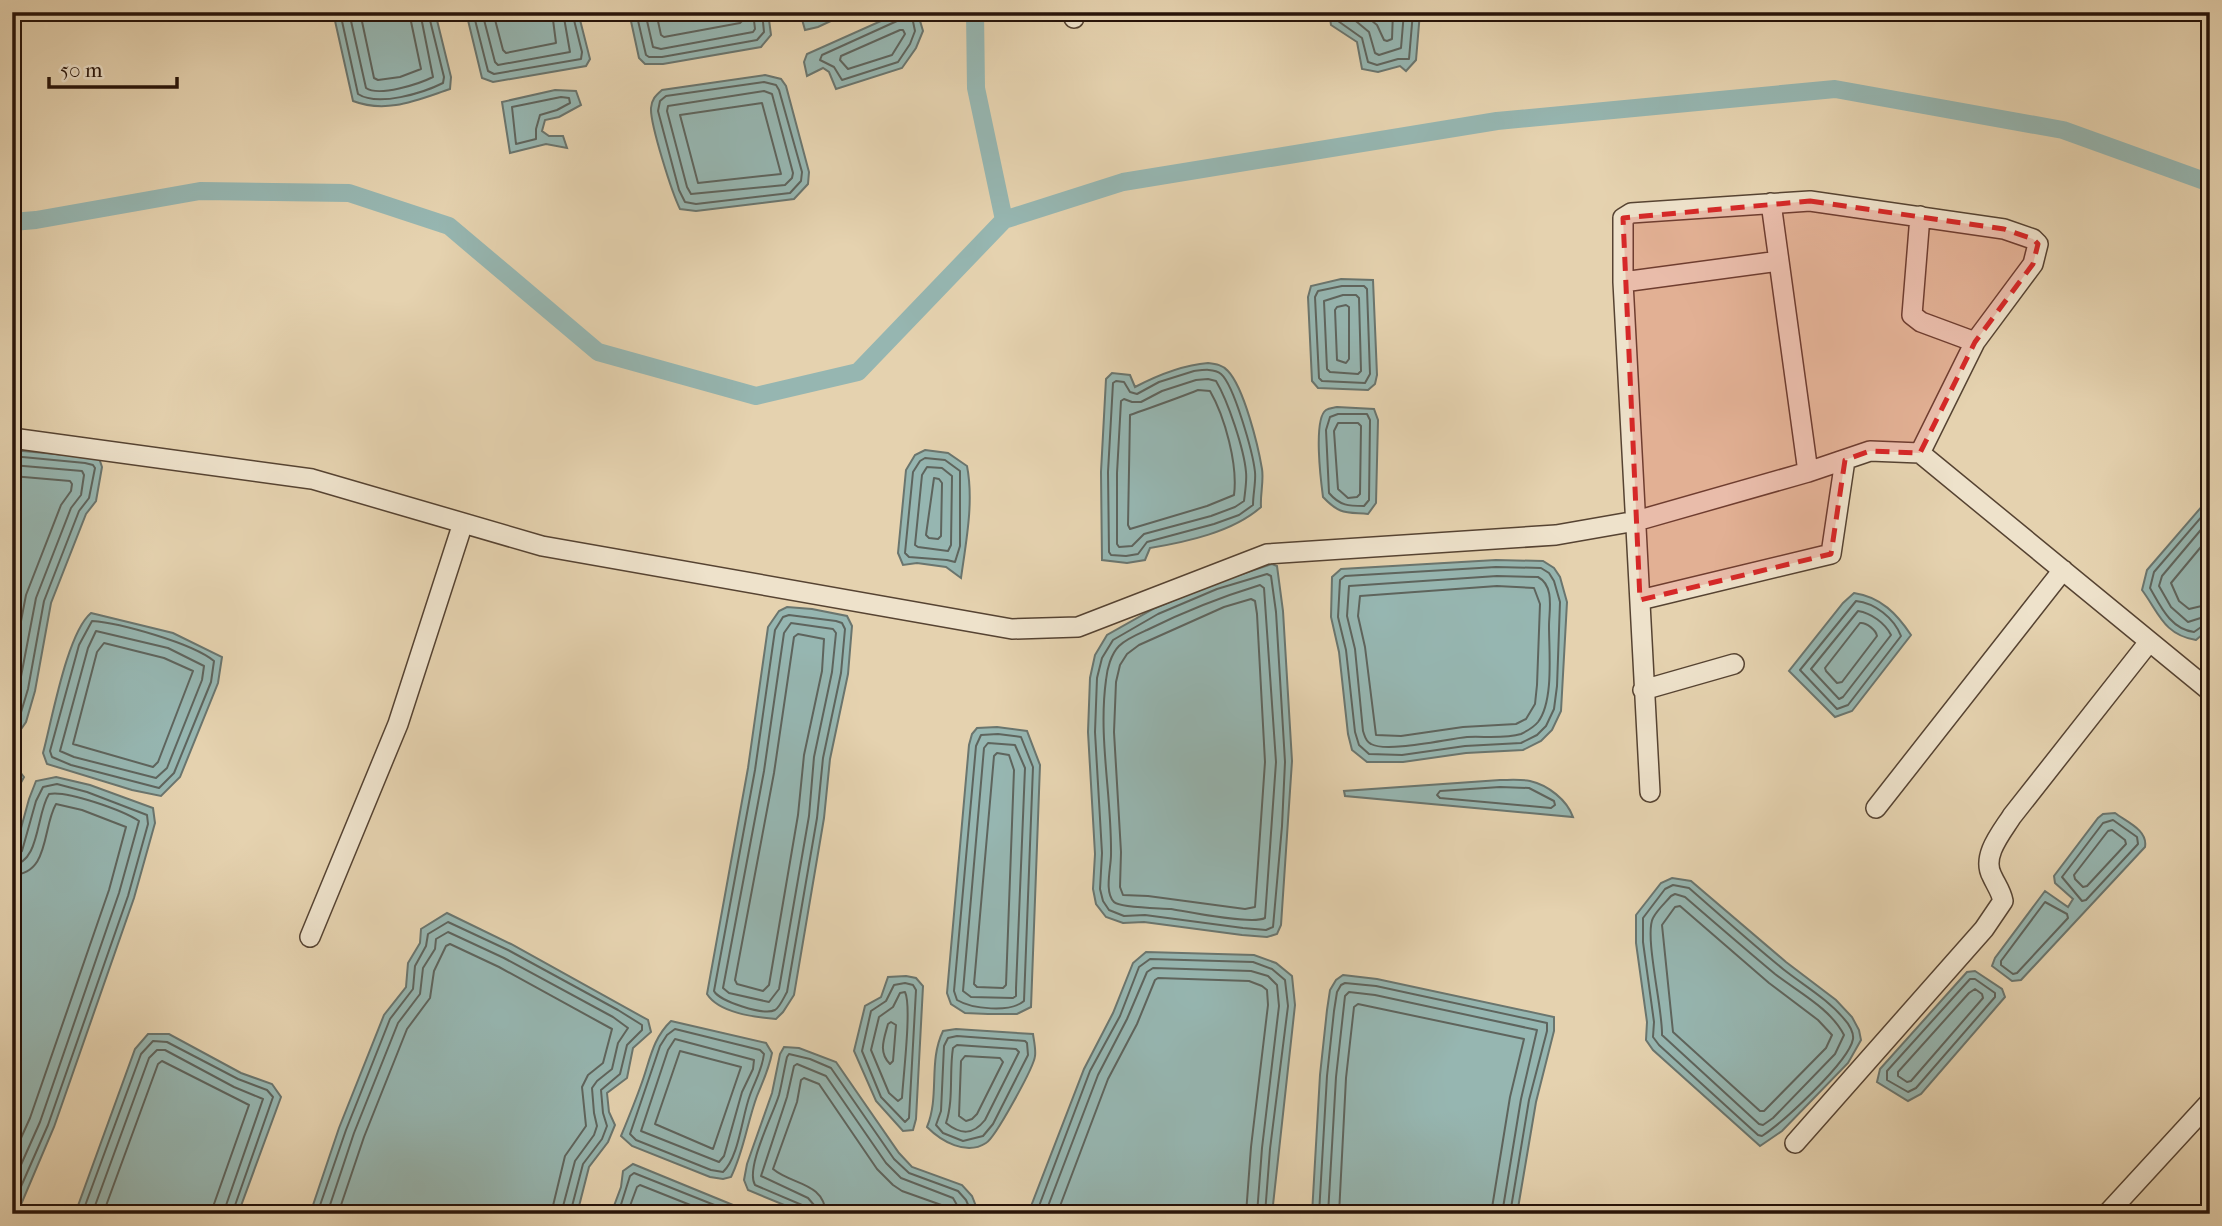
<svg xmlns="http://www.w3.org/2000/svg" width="2222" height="1226" viewBox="0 0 2222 1226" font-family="'IM FELL French Canon',serif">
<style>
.water{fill:#96b6b1;stroke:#6a756e;stroke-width:2}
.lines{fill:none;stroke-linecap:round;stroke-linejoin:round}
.shore{stroke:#5e645d;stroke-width:2}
.canal{stroke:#96b6b1;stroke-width:18}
.minor-casing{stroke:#564332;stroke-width:22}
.minor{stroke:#eee2cb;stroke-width:19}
.marked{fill:#d62828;fill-opacity:0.2;stroke:#d62828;stroke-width:5;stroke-dasharray:14 9;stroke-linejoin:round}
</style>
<rect width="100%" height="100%" fill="#e5d2af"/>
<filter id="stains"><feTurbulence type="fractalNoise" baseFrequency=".00286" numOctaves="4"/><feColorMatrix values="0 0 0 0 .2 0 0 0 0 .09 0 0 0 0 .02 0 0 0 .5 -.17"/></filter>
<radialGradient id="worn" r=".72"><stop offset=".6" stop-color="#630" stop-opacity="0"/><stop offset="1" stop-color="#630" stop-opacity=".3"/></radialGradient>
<path class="water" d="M333 12H435L451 77 450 89C417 100 387 114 353 101Z
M466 12H578L590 59 586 66 493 82 482 78Z
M629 12H768L771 35 761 47 663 64H645L639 58Z
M800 12H850L818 27 805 30Z
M901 12 918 14 923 31 916 48 902 68 836 89 829 72 823 68 807 76 804 62 807 54Z
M1329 12H1420L1416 60 1406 71 1400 66 1378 72 1362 69 1357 42 1331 25Z
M765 75 781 79 786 86 809 172 808 184 794 199 696 211 680 209C672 193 650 124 651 108 652 99 655 96 662 90Z
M555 90 576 91 581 105 559 117 545 120 542 131 549 136H563L567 148 546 144 510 153 502 102Z
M1341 279 1373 280 1377 375 1375 384 1368 390 1318 388 1312 381 1308 297 1311 286Z
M1208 363C1216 364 1223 365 1228 371 1244 388 1258 445 1262 469 1264 481 1260 495 1261 507 1233 532 1186 542 1150 548L1145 560 1127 563 1102 560 1101 472 1106 379 1112 373 1130 375 1135 387C1158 375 1183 365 1208 363Z
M1337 407 1374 409 1378 420 1376 503 1368 514C1346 512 1340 515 1323 497 1321 482 1313 419 1326 410 1329 408 1333 408 1337 407Z
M12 450 99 458 102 467 96 501 86 514 51 603 35 691 26 722 12 742Z
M925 450 948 453 967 466C974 502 966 542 961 578L946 567 917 563 903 565 898 553 906 470 915 455Z
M2210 497V628L2196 640C2164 635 2159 613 2142 590L2147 570Z
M1496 560 1543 561 1554 568 1560 577 1567 602 1561 711 1552 730 1541 741 1523 750 1466 753 1403 762H1367L1352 750 1348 734 1339 652 1331 617 1332 577 1341 569Z
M1272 564 1277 566 1283 611 1292 761 1281 925 1277 934 1267 937 1242 935 1144 922 1123 923 1106 917 1096 904 1093 889 1095 854 1088 732 1090 678 1095 655 1107 635 1155 608 1215 583Z
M1854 593C1881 597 1897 614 1911 635L1852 711 1835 717 1789 671 1843 603Z
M787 607 812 609 847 616 852 626 848 674 830 759 824 818 794 995 783 1012 776 1019C754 1017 719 1013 707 994L748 768 768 627 779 611Z
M91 613 173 633 222 657 218 683 180 777 161 796 132 790 47 764 43 753C52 720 67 633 91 613Z
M997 727 1027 731 1040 765 1031 1007 1017 1014H988L965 1013 951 1004 947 993 969 745 972 734 977 728Z
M12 766 16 767 24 777 17 790 12 807Z
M56 777 90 785 153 808 155 823 134 898 54 1127 17 1214H12V861L29 799 36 781Z
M1500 780C1509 780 1521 779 1530 781 1548 785 1567 800 1573 817L1345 796 1344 791Z
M2115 813C2127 822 2148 830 2145 847L2021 980 2012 981 1992 966 1995 958 2045 891 2068 907 2073 899 2055 883 2054 876 2098 818 2103 814Z
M1672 878 1691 881 1786 962 1836 1000 1852 1017 1859 1030 1861 1040 1848 1063 1782 1131 1760 1146 1653 1050 1646 1040 1647 1022 1636 943V915L1661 883Z
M447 913 511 944 648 1020 651 1032 633 1048 627 1078 607 1093 609 1112 615 1125 608 1142 589 1167 577 1214H310L339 1128 384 1015 406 987 408 963 420 943 421 929Z
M1146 952 1254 955 1276 963 1292 976 1295 1005 1272 1214H1028L1084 1069 1113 1013 1133 963Z
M1975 971 2002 989 2005 997 1921 1094 1908 1101 1877 1082 1880 1069 1958 982 1967 972Z
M1343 975 1377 979 1554 1017V1031L1536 1102 1517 1214H1312L1320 1075 1327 1010 1330 990 1336 980Z
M906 976 916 978 923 986 916 1119 913 1130 903 1131 876 1101 854 1051 865 1006 881 997 888 977Z
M671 1021 766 1043 772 1053C769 1069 763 1081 757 1096 747 1123 744 1151 731 1177L723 1179 710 1177 632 1146 621 1136C628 1119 635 1102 641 1085 650 1061 652 1039 671 1021Z
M956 1029 1033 1034C1034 1041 1036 1050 1035 1056 1034 1067 995 1138 986 1143 966 1156 941 1141 927 1127 940 1095 928 1062 943 1031Z
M148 1034H169L241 1073 272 1084 281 1097 238 1214H75L135 1049Z
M784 1047 799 1048 836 1062 899 1153 912 1167 962 1185 972 1196 979 1214H806L748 1190 744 1180 747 1164 772 1093 780 1054Z
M633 1164 755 1214H611L621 1187 623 1171Z"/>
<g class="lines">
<path class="shore" d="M340 12 358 94C378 107 423 93 443 83L444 77 428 12
M349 12 366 88C379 97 419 84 433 77L420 12
M360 12 374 78 378 80 400 77 421 69 409 12
M473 12 488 71 494 74 581 59 582 52 572 12
M482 12 495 62 498 65 570 52 563 12
M493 12 503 50 506 53 556 43 552 12
M636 12 646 55 649 57H662L757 40 764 32 762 12
M645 12 653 47 661 49 753 32 755 29 753 12
M656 12 661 35 664 37 740 23 743 20 742 12
M901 12 897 21 822 55 820 60 834 67 842 80 898 62 910 44 915 31 911 12
M1336 12 1338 21 1362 38 1368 62 1377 65 1398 59H1409L1413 12
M1345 12 1369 32 1375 53 1379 55 1401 48 1404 12
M1361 12 1377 25 1384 40 1387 41 1392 39 1393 12
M900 30H903L905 34 892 55 848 69 840 60 841 56Z
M764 82 776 85 779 90 802 172 801 181 790 193 696 204 685 202 679 190 658 111 660 101 666 96Z
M764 91 772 94 793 173 792 178 785 185 691 194 687 187 667 111 668 106Z
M561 97 569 98 570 103 557 110 540 115 536 129V139L516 144 512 107Z
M762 103 781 174 698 183 680 115Z
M1342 286H1364L1367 289 1370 374 1365 383 1322 381 1319 378 1315 297 1318 291Z
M1343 295H1356L1359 298 1361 371 1358 374 1330 372 1327 369 1324 301Z
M1346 305 1349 307V359L1346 363 1337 360 1335 310 1337 307Z
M1194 371C1202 370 1214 368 1221 374 1234 385 1253 453 1255 472 1256 482 1253 494 1253 505L1239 515 1214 524 1147 542 1138 554 1126 556 1111 555 1109 552 1108 472 1113 383 1116 381 1124 382 1130 392 1137 394 1159 382Z
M1208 379 1216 381C1228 401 1244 449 1246 472 1247 481 1245 492 1244 501L1235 507 1211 516 1144 534 1132 546 1119 547 1117 544V473L1121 401 1124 399 1132 402H1141L1162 391 1196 380Z
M1198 390 1210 391C1225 417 1238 465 1234 495L1207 506 1130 529 1128 525 1130 415C1152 407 1176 399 1198 390Z
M1338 414H1367L1370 420 1369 500 1364 506C1349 506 1340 506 1329 493L1326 430 1330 417Z
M1338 423H1358L1361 426 1360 494 1357 497 1348 498 1338 489 1334 431Z
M12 456 85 463 93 465 95 468 89 498 79 511 44 601 28 689 19 719 12 731
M925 458 945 460 960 471V546L955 562 947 560 909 557 905 553 913 472 920 461Z
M12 465 82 471 84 475 81 495 71 508 36 598 19 687 12 711
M927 467 942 468 952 476 951 545 948 551 918 547 915 545 922 475Z
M12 476 70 481 72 484 71 491 61 505 26 595 12 668
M934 478 939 479 942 483 941 536 938 539 929 538 926 535Z
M2210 507 2154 572 2150 588C2160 605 2170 629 2194 632L2204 625 2210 624
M2210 519 2162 576 2159 586 2171 607 2188 622 2210 615
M2210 536 2171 583 2179 601 2189 609 2210 604
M1496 567 1541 568 1549 573 1554 581 1560 602 1557 686 1554 709 1546 726 1537 735 1521 743 1465 746 1402 755 1369 754 1359 745 1355 732 1346 650 1338 617 1340 580 1345 576Z
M1267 574 1271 576 1276 612 1285 762 1282 826 1273 927 1266 930 1243 928 1145 915 1124 916 1109 910 1103 901 1100 889 1102 853 1095 732 1097 678 1102 658 1113 640 1158 614 1217 589Z
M1497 576 1538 577C1555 586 1549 611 1549 626 1549 652 1554 701 1538 722 1534 727 1527 731 1521 734 1505 739 1483 736 1467 737 1446 739 1387 753 1371 744 1365 741 1365 736 1363 731L1355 649 1347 616 1349 586Z
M1260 585 1264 588 1276 762 1265 918C1252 925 1189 912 1171 909 1159 908 1120 908 1114 902 1104 892 1111 868 1111 855 1112 797 1098 738 1106 680 1107 669 1111 654 1119 646 1126 639 1138 634 1147 630 1183 612 1221 597 1260 585Z
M1497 586 1534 588 1540 604 1537 685 1535 704 1526 719 1516 724 1463 727 1401 736 1376 735 1365 647 1358 616 1360 596Z
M1251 599 1255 601 1257 614 1265 762 1255 907 1245 909 1148 896 1123 895 1120 887 1121 852 1114 732 1116 682 1120 665 1127 654 1139 645 1224 607Z
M1856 601C1875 603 1894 618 1901 636L1848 705 1837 709 1800 670Z
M1858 611C1871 613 1885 623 1891 635L1843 697 1839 699 1811 669Z
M789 615 836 621 842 623 845 629 841 673 823 758 817 818 787 992C784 997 780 1007 775 1010 764 1016 719 1001 714 991L755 770 775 630 783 617Z
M92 621C120 623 192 643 214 661L211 682 174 773 159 788 71 765 52 757 50 751 79 645Z
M791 623 833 629 836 633 832 672 814 757 809 816 779 989 769 1002 729 993 723 988 764 771 784 633Z
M1860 623C1866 622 1876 630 1877 636L1842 682 1837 683 1826 671 1825 668Z
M96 631 168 648 204 666 202 680 167 768 156 778 74 757 60 751 88 648Z
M798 634 824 639 822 671 804 755 798 815 769 985 763 991 737 984 735 980 774 773 794 637Z
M104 643 164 658 193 671 158 762 153 767 73 744 97 652Z
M998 734 1021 737 1033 767 1024 1001C1010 1013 972 1009 957 1000L954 991 976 746 981 735Z
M988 743 1015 745 1025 768 1016 988V996L1013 998 971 997 963 991 984 748Z
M997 753 1009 755 1014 770 1006 985 1003 988 977 987 974 984 994 756Z
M1500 787 1529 788 1554 801 1555 805 1551 808 1440 798 1437 795 1440 791Z
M2113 820 2137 837 2138 844 2086 900 2082 901 2062 877 2103 823Z
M2112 830 2125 840 2126 844 2087 886 2083 887 2075 879 2074 875 2108 831Z
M12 856 18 855 22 851 36 801 43 787 57 784 87 792 147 815 148 824 128 896 48 1125 12 1207
M12 865C40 863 36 814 49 794 67 790 124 811 139 821L119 893 40 1122 12 1185
M12 875C50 874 42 828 56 804L82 810 126 827 109 890 30 1118 12 1158
M1673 885 1689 888C1720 915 1751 943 1783 969 1803 985 1828 999 1845 1020 1849 1024 1854 1033 1853 1039 1849 1062 1782 1123 1762 1136L1758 1135 1659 1045 1653 1037 1654 1022 1643 942V918L1665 889Z
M1675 894 1685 897C1715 923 1745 949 1775 974 1798 992 1830 1008 1844 1035L1835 1054 1773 1118 1763 1125 1759 1124 1662 1035C1663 1010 1644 935 1653 918 1657 910 1665 903 1671 896Z
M2045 902 2067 914 2068 918 2017 973 2013 974 2001 965V961Z
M1680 906 1769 983 1818 1020 1832 1035 1826 1048 1764 1111H1760L1673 1032 1662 925 1675 907Z
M1970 979H1975L1995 993V997L1916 1088 1908 1092 1887 1080V1071Z
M905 983 913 985 916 990 909 1118 905 1122 881 1097 862 1051 871 1011 886 1001 894 985Z
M1975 989 1982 994 1983 998 1911 1081 1907 1082 1898 1076V1072L1969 993Z
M905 992C912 1006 903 1078 902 1098L898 1101 889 1093 871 1050 879 1017 893 1007 900 993Z
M891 1022 896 1025 893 1061 890 1064C878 1052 884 1039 888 1024Z
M675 1029 760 1050 764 1054C762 1070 755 1081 750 1095 742 1116 739 1157 723 1172L711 1170 636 1140 630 1134 660 1046 667 1035Z
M957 1036 1025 1041 1027 1043 1028 1055 993 1124 983 1136 963 1141 943 1133 936 1125 941 1111 944 1046 948 1038Z
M675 1039 754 1060 753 1069 742 1092 724 1156 719 1162 641 1131 668 1050Z
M957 1045 1016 1049 1019 1052 985 1120C973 1135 961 1135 946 1123 954 1099 949 1072 953 1048Z
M680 1051 741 1067 713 1149 655 1124Z
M965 1056 1000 1058 1003 1062 977 1114 972 1119 966 1121 959 1116 961 1061Z
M82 1214 141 1054 153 1041 167 1042 238 1079 267 1090 273 1097 232 1214
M92 1214 149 1058 157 1050H165L234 1087 263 1099 223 1214
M103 1214 158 1064 162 1061 249 1105 214 1204 213 1214
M317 1214 346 1130 390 1019 413 989 415 966 426 946 428 934 448 922 508 950 618 1010 642 1025V1030L627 1045 620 1074 601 1090 603 1113 607 1126 602 1139 583 1164 570 1214
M327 1214 354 1133 398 1023 420 994 423 968 435 949 436 939 448 932 504 958 613 1017 628 1028 618 1043 612 1069 597 1081 592 1088 594 1113 597 1126 594 1135 575 1161 561 1214
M338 1214 364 1137 407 1029 430 998 434 971 446 946 450 944 499 967 612 1029 603 1063 588 1075 582 1087 586 1126 565 1156 551 1214
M618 1214 630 1176 634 1173 737 1214
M627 1214 637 1187 640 1185 713 1214
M806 1214 802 1205 755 1185C745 1168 773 1115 779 1095 782 1083 784 1070 787 1057L789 1054 810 1059 831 1068 894 1159 909 1173 958 1191 966 1200 972 1214
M815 1214 814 1205 808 1198 761 1176 787 1097 794 1066 797 1064 826 1076 886 1163 901 1178 953 1198 962 1214
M826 1214C824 1182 792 1185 773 1169L797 1102 801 1080 804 1078 819 1084 877 1169 893 1185 902 1191 947 1207 951 1214
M1036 1214 1090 1071 1120 1016 1139 967 1150 959 1253 962 1272 969 1285 980 1288 1006 1270 1149 1265 1214
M1045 1214 1098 1075 1127 1019 1147 972 1153 968 1251 971 1268 976 1277 985 1279 1006 1262 1148 1257 1214
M1057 1214 1108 1079 1137 1024 1155 980 1158 978 1249 981 1262 986 1267 990 1268 1005 1251 1147 1246 1214
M1319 1214 1327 1076 1334 1011 1337 992 1341 985 1345 983 1376 986 1547 1023V1031L1529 1100 1510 1214
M1328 1214 1336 1077 1345 996 1349 992 1375 995 1537 1030 1521 1099 1502 1214
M1339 1214 1346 1078 1354 1007 1358 1004 1524 1039 1510 1097 1491 1214"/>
<path class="canal" d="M975 12 976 88 1004 220
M12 222 36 220 200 191 349 193 449 226 598 352 756 396 858 372 1004 220 1123 182 1497 121 1835 89 2063 130 2210 183"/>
<g class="minor-casing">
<path id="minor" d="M1073 12 1074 18
M1771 203 1808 472
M1920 216 1912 315 1921 322 1975 342
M1623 282 1779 261
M12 438 312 479 542 546 1012 629 1078 627 1267 554 1556 535 1636 521 1808 472 1870 451 1920 453 2210 691
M1640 600 1831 554 1845 460
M1643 690 1734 664
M1650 792 1623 282V218L1631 213 1810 201 2004 229 2033 239 2038 244 2033 264 1975 342 1920 453
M1876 808 2063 570
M310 937 398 724 463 523
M1795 1143 1984 929 2003 901C2001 891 1996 885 1992 876 1981 856 2002 832 2012 816L2149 642
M2107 1214 2210 1102"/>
</g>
<use href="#minor" class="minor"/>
</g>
<path class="marked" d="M1810 201 2004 229 2033 239 2038 244 2033 264 1975 342 1920 453 1870 451 1845 460 1831 554 1640 600 1623 218Z"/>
<rect width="2222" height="1226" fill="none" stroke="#e5d2af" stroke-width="42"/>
<rect x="14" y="14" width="2194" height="1198" fill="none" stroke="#271309" stroke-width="3.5"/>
<rect x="21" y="21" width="2180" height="1184" fill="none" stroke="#271309" stroke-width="2"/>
<path d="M49 77v10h128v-10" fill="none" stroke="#271309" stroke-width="3.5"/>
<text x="60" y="77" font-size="21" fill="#271309" stroke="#eee2cb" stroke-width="5" paint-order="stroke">50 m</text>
<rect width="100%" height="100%" filter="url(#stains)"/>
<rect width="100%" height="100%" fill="url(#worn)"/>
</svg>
